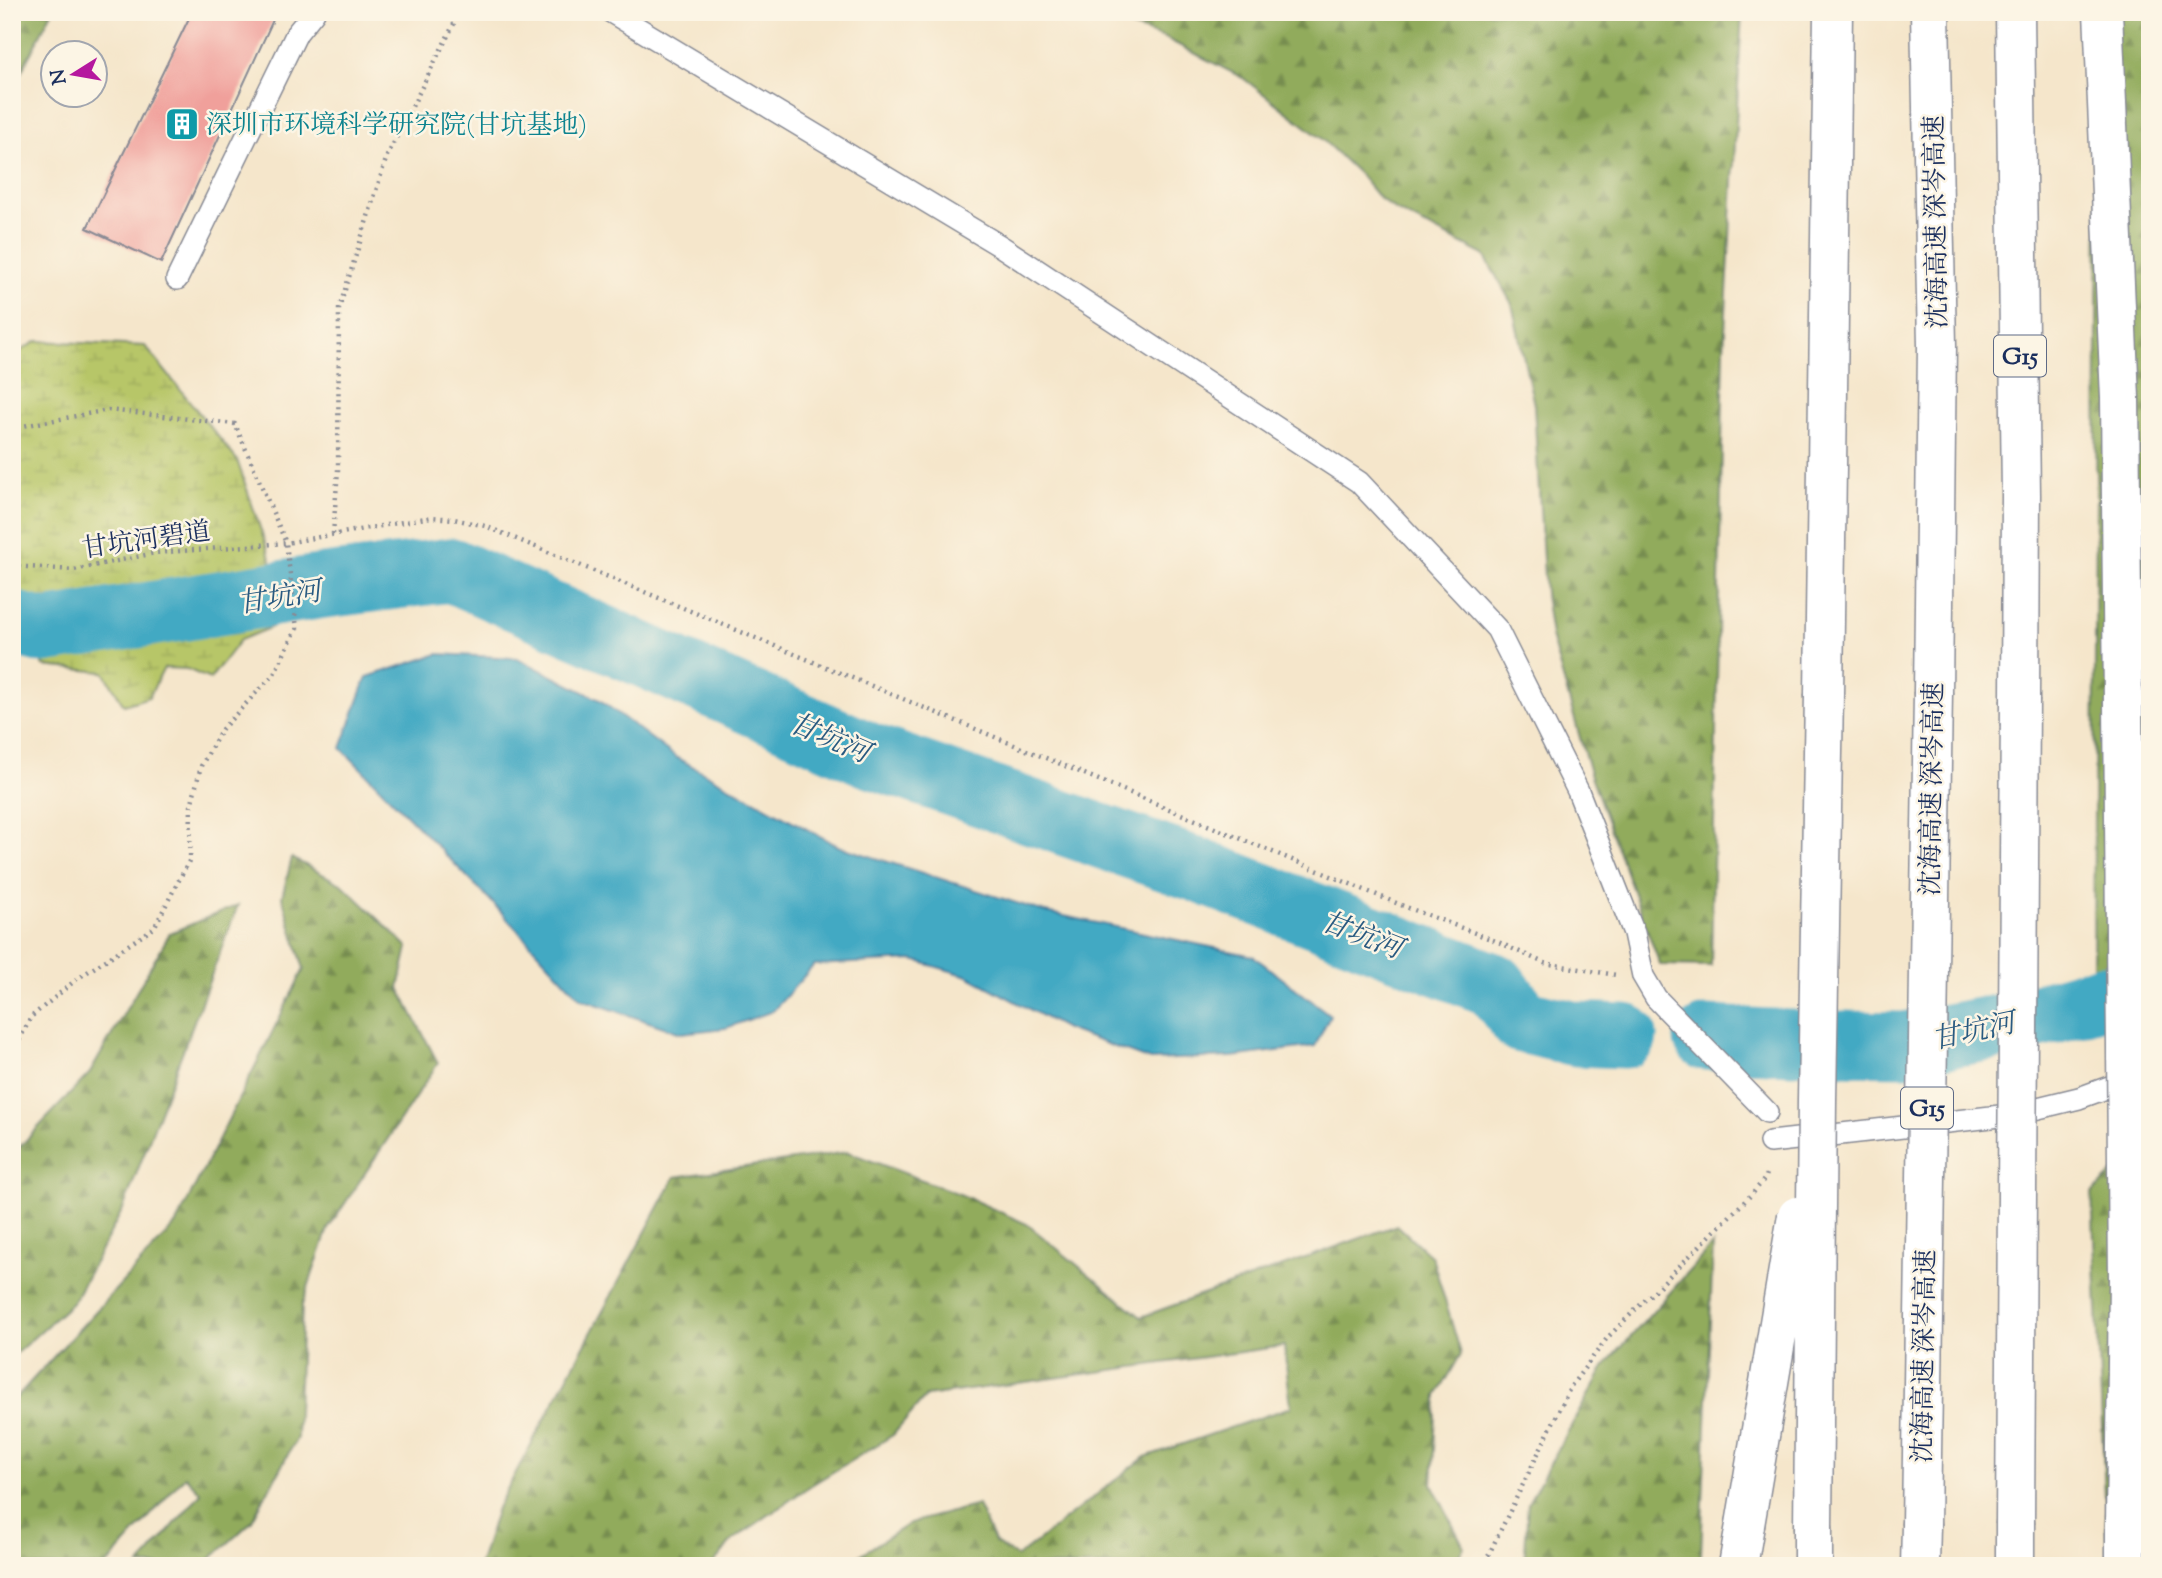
<svg xmlns="http://www.w3.org/2000/svg" width="2162" height="1578" viewBox="0 0 2162 1578" font-family="'Sorts Mill Goudy','Noto Serif SC',serif">
<style>
.forest{fill:url(#forest-firs);stroke:#566d5d;stroke-width:2}
.wetland{fill:url(#wetland-marsh);stroke:#697a63;stroke-width:2}
.water{fill:#43a9c3;stroke:#2f6c90;stroke-width:2}
.lines{fill:none;stroke-linecap:round;stroke-linejoin:round}
.river{stroke:#43a9c3;stroke-width:65}
.building{fill:#f0a09b}
.lane-casing{stroke:#888a94;stroke-width:24}
.highway-casing{stroke:#888a94;stroke-width:41}
.path{stroke:#888a94;stroke-width:4.5;stroke-dasharray:2 5;stroke-linecap:butt}
.lane{stroke:#fff;stroke-width:21}
.highway{stroke:#fff;stroke-width:38}
.highway-bridge-casing{stroke:#888a94;stroke-width:41;stroke-linecap:butt}
.highway-bridge{stroke:#fff;stroke-width:38}
.labels{text-anchor:middle;stroke-width:5;stroke-linejoin:round;paint-order:stroke}
.shield{fill:#fcf5e5;stroke:#5e6a86;stroke-width:2}
.shield-label{font-size:24px;font-weight:bold;fill:#1b2f5e}
.culture-label{font-size:26px;fill:#0d838f;stroke:#fcf5e5;text-anchor:start}
.street-label{font-size:26px;fill:#1b2f5e;stroke:#fcf5e5}
.water-label{font-size:28px;font-style:italic;fill:#295a81;stroke:#fcf5e5}
</style>
<defs>
<pattern id="forest-firs" width="22" height="20" patternUnits="userSpaceOnUse" patternTransform="scale(1.75)"><rect width="22" height="20" fill="#91ab5c"/><path d="M5 1l3.5 6h-7zM16 11l3.5 6h-7z" fill="#768c4f"/></pattern>
<pattern id="wetland-marsh" width="20" height="14" patternUnits="userSpaceOnUse" patternTransform="scale(1.75)"><rect width="20" height="14" fill="#b7c668"/><path d="M1 5h8M5 5V1M11 12h8M15 12V8" fill="none" stroke="#9daa5d"/></pattern>
</defs>
<rect width="100%" height="100%" fill="#fcf5e5"/>
<filter id="ink" filterUnits="userSpaceOnUse"><feTurbulence type="fractalNoise" baseFrequency=".0143" numOctaves="2"/><feDisplacementMap in="SourceGraphic" scale="14" xChannelSelector="R" yChannelSelector="G"/><feConvolveMatrix kernelMatrix="1 2 1 2 8 2 1 2 1" color-interpolation-filters="sRGB"/></filter>
<filter id="wash" filterUnits="userSpaceOnUse"><feTurbulence type="fractalNoise" baseFrequency=".00686" numOctaves="4" result="noise"/><feDisplacementMap in="SourceGraphic" scale="28" xChannelSelector="R" yChannelSelector="G"/><feGaussianBlur stdDeviation="1.57" result="paint"/><feColorMatrix in="noise" values="0 0 0 0 0 0 0 0 0 0 0 0 0 0 0 0 0 1.4 0 .05"/><feComposite in="paint" operator="in"/></filter>
<g filter="url(#wash)">
<rect width="100%" height="100%" fill="#f5e6cb"/>
<path class="forest" d="M12 12H52L12 90Z
M1087 12H1742L1724 350 1711 966 1660 965 1590 773 1551 636 1545 594 1534 405 1512 304 1484 255 1395 210 1379 198 1361 176 1322 139 1243 78 1165 38Z
M2099 12H2150V959L2093 977Z
M292 858 343 885 408 947 399 988 438 1063 328 1229 302 1305 297 1438 251 1522 203 1566H139L201 1493 185 1476 106 1566H12V1402L176 1224 304 969 282 897Z
M238 905 123 1209 73 1302 12 1357V1155L90 1073 170 933Z
M2150 1139V1566H2108L2092 1193Z
M848 1152 962 1195 1027 1224 1141 1317 1397 1225 1432 1257 1461 1354 1437 1396 1432 1484 1464 1547 1451 1566H843L910 1523 978 1505 994 1542 1017 1557 1145 1457 1291 1407 1284 1346 926 1396 893 1435 810 1486 733 1540 711 1566H479L497 1508 675 1177Z
M1713 1244 1701 1555 1695 1566H1524L1528 1503 1604 1367Z"/>
<path class="wetland" d="M37 341 145 346 237 460 282 593 272 627 240 640 210 679 187 669 164 668 149 697 124 705 104 672 43 666 44 632 12 623V356Z"/>
<path class="water" d="M438 654 517 658 600 700 677 758 838 846 1045 912 1253 956 1330 1015 1315 1046 1231 1057 1150 1060 1066 1029 968 976 913 960 814 965 773 1011 726 1028 681 1033 581 999 489 899 341 748 367 677Z"/>
<g class="lines">
<path class="river" d="M12 623 44 631 324 586 451 570 869 755 1195 869 1494 985 1522 1021 1576 1034 1625 1036
M2149 983H2150
M1706 1038 1793 1042
M1842 1043 1904 1044 2008 1025 2101 997"/>
</g>
<g id="blocks">
<path class="building" d="M192 12H257L273 20 161 263 87 228Z"/>
</g>
</g>
<g filter="url(#ink)">
<use href="#blocks" fill-opacity="0" stroke="#888a94" stroke-width="2"/>
<g class="lines">
<g class="lane-casing">
<path id="lane" d="M611 12 1002 247 1359 482 1497 629 1578 791 1634 933 1643 976 1656 998 1767 1112
M177 279 297 33 314 12
M1770 1142 2009 1115 2079 1098 2150 1072"/>
</g>
<g class="highway-casing">
<path id="highway" d="M1930 12 1937 345 1933 692
M2015 12 2021 495 2020 700
M2103 12 2120 398 2123 702
M1824 694 1833 12
M1738 1566 1745 1525
M1813 1566V1529
M1920 1566 1921 1525
M2015 1566V1524
M2125 1566V1526"/>
</g>
<path class="path" d="M12 422 23 426 108 410 235 424 286 543 297 628 274 674 222 729 201 766 191 806 190 859 154 928 77 979 31 1017 12 1055
M333 534 338 470 339 309 387 156 460 12
M12 566 74 570 155 553 286 543 431 517 454 519 485 526 1401 905 1496 941 1544 963 1616 975
M1479 1566 1489 1554 1571 1386 1608 1337 1753 1193 1766 1177 1768 1170"/>
<use href="#lane" class="lane"/>
<use href="#highway" class="highway"/>
<g class="highway-bridge-casing">
<path id="highway-bridge" d="M2123 702 2128 1279 2125 1526
M2015 1524 2020 700
M1745 1525 1797 1216
M1921 1525 1933 692
M1813 1529 1817 1100 1824 694"/>
</g>
<use href="#highway-bridge" class="highway-bridge"/>
</g>
</g>
<defs>
<g id="building-square" transform="scale(1.75)"><rect x="-9" y="-9" width="18" height="18" rx="4" fill="#0f9aa8" stroke="#fcf5e5"/><path d="M-4-6H4V6H1V3H-1V6H-4ZM-2.5-4.3h1.7v1.8h-1.7ZM.8-4.3h1.7v1.8H.8ZM-2.5-1h1.7V.8h-1.7ZM.8-1h1.7V.8H.8Z" fill="#fff"/></g>
</defs>
<g fill-rule="evenodd">
<use href="#building-square" x="182" y="124"/>
</g>
<g class="labels">
<g class="shield">
<rect x="1994" y="335.5" width="52" height="41" rx="5"/>
<rect x="1901" y="1087.5" width="52" height="41" rx="5"/>
</g>
<g class="shield-label">
<text x="2020" y="364">G15</text>
<text x="1927" y="1116">G15</text>
</g>
<g class="culture-label">
<text x="206" y="133">深圳市环境科学研究院(甘坑基地)</text>
</g>
<g class="street-label">
<text transform="translate(1935 222) rotate(-91)" y="9">沈海高速 深岑高速</text>
<text transform="translate(146 539) rotate(-8)" y="9">甘坑河碧道</text>
<text transform="translate(1931 789) rotate(-89)" y="9">沈海高速 深岑高速</text>
<text transform="translate(1923 1356) rotate(-89)" y="9">沈海高速 深岑高速</text>
</g>
<g class="water-label">
<text transform="translate(279 596) rotate(-9)" y="10">甘坑河</text>
<text transform="translate(830 737) rotate(23)" y="10">甘坑河</text>
<text transform="translate(1362 934) rotate(21)" y="10">甘坑河</text>
<text transform="translate(1973 1030) rotate(-12)" y="10">甘坑河</text>
</g>
</g>
<rect width="2162" height="1578" fill="none" stroke="#fcf5e5" stroke-width="42"/>
<g transform="translate(74 74) rotate(259)"><circle r="33" fill="#fcf5e5" stroke="#a2a6af" stroke-width="2"/>
<path d="M0-5L12 26L0 18L-12 26Z" fill="#b5179e"/>
<text y="-10" font-size="19" font-weight="bold" text-anchor="middle" fill="#1b2f5e">N</text>
</g>
</svg>
